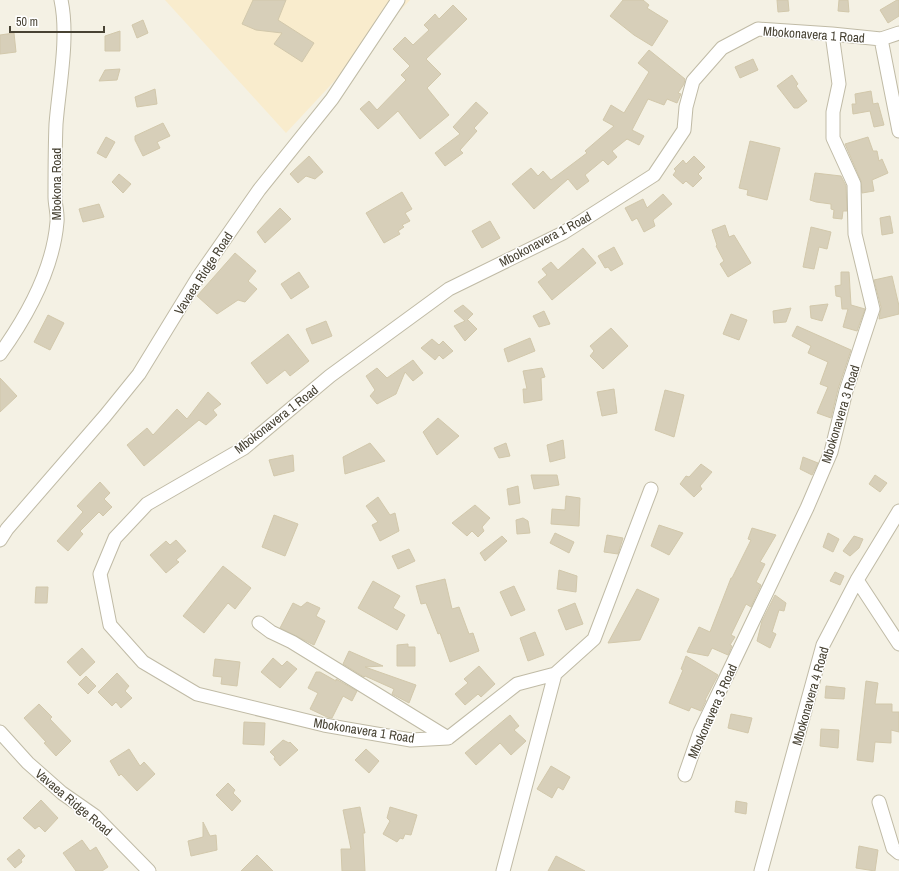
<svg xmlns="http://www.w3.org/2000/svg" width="899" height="871" viewBox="0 0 899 871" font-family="'Archivo Narrow',sans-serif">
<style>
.commercial{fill:#f9eccd}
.building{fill:#d7cfb9;stroke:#d2c8ab}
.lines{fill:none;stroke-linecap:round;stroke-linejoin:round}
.minor-casing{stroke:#c0bba6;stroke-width:15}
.minor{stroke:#fff;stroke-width:13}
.labels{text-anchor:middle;stroke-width:3;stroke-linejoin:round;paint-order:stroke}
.street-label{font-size:13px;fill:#474233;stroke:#fff}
</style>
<rect width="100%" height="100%" fill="#f4f1e4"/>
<path class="commercial" d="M165 0H410L286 133Z"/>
<path class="building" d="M253 0H286L278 20 314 43 302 62 274 44 282 33 256 30 242 24Z
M623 0H643L649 5 647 8 668 21 652 46 634 35 610 16Z
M777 0H788L789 11 778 12Z
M839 0H848L849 12 838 11Z
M897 0H899V16L888 23 880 10Z
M453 5 467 19 426 59 441 74 427 88 449 115 420 139 398 111 378 129 360 109 369 101 377 110 406 80 401 75 410 66 393 49 405 37 413 45 429 30 424 25 435 14 439 19Z
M143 20 148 33 137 38 132 25Z
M120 31V51H105V36Z
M14 33 16 52 0 54V35Z
M649 50 685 79 684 84 678 93 681 94 677 103 667 99 664 105 648 99 632 130 644 136 639 145 627 139 612 151 617 157 608 165 603 160 585 175 589 181 577 190 568 179 534 209 512 184 531 168 538 176 543 171 551 180 587 153 585 151 614 126 603 120 611 105 624 113 627 108 649 72 638 63Z
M753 59 758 70 740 78 735 67Z
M120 69 117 80 99 81 105 70Z
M792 75 798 84 796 86 807 101 798 108H794L777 86Z
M155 89 157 104 137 107 135 97Z
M871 91 873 104 878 103 884 125 874 127 870 111 853 114 852 104H856L855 94Z
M476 102 488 113 474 128 477 131 460 150 463 153 445 166 435 153 460 134 453 127Z
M163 123 170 136 157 142 160 148 143 156 135 140V136Z
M106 137 115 142 106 158 97 153Z
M868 137 873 151H877L879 161 882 159 888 173 872 180 874 191 862 193 861 181 845 144Z
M750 141 780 148 767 200 747 195 748 190 739 188Z
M309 156 323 172 315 179 306 176 298 183 290 174Z
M694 156 705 167 698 174 702 178 693 187 686 181 683 184 673 175 676 171 674 169 683 160 686 164Z
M815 173 841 176 846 186 847 211H843L842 219 833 218 834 210 831 209V204L816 202 810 200Z
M119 174 131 184 123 193 112 182Z
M402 192 412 209 405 213 410 221 402 225 404 227 398 231 400 234 384 243 366 213Z
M663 194 672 204 653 220 655 226 644 232 637 218 632 221 625 208 643 199 647 208Z
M99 204 104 217 83 222 79 209Z
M280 208 291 219 265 243 257 232Z
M890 216 893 233 882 235 880 218Z
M490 221 500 238 482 248 472 231Z
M725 225 729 237 734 235 751 263 728 277 720 264 724 261 716 246 717 245 712 230Z
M811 227 831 232 827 249 819 247 814 269 803 267Z
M614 247 623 264 611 271 608 267 605 268 598 256Z
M583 248 596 263 552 300 538 282 547 275 542 269 551 262 558 270Z
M235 253 256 271 248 281 257 289 245 302 238 300 217 314 197 296Z
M299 272 309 287 291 299 281 284Z
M841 272H849L851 305 865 309 857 331 843 327 848 309H842L841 297 836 296 835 286 841 285Z
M892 276 899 306V314L879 319 881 307 874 280Z
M828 304 822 321 811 318 810 306Z
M463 305 473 314 467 320H468L477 329 465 341 454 326 465 321 454 311Z
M791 308 786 322 774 323 773 311Z
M544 311 550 324 539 327 533 316Z
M731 314 747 320 739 340 723 334Z
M48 315 64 323 50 350 34 342Z
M326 321 332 336 312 344 306 329Z
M797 326 851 350 838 389 831 418 817 413 828 387 820 384 828 362 808 353 811 346 792 336Z
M611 328 628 346 603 369 590 356 594 351 590 346Z
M288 334 309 361 290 376 285 370 267 384 251 363Z
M530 338 535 351 508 362 504 349Z
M432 339 439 345 443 341 453 351 443 359 439 355 435 360 421 348Z
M413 360 423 373 413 381 405 372 396 394 377 404 370 396 375 390 366 376 377 368 387 378Z
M542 368 545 377 541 378 542 400 524 403 523 389H527L523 371Z
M0 378 17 396 0 412Z
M614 389 617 413 602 416 597 392Z
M665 390 684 395 674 437 655 430Z
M208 392 221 404 213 410 217 415 206 425 199 420 144 466 127 445 147 428 153 435 177 409 187 419Z
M438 418 459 436 437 455 423 432Z
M563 440 565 458 550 462 547 445Z
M370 443 385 461 345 474 343 457Z
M506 443 510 456 499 458 494 448Z
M293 455 294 471 274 476 269 460Z
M803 457 818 463 812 475 800 469Z
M701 464 712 472 700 486 702 489 694 497 680 484 686 476 689 477Z
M531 475H557L559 485 534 489Z
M875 475 887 483 880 492 869 484Z
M100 482 110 493 104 499 112 507 103 516 99 512 80 531 83 534 68 551 57 541 83 512 77 506Z
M518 486 520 503 509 505 507 489Z
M566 496 580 498 579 526 551 524 552 509 565 510Z
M378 497 390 515 395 513 399 531 380 541 372 525 378 522 366 506Z
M475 505 490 518 482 527 484 531 478 537 472 531 467 536 452 523Z
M274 515 298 524 285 556 262 547Z
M523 518 528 521 530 533 517 534 516 520Z
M659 525 683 533 669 555 651 546Z
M752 528 776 535 760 562 765 564 756 582 761 585 751 607 746 604 731 635 735 637 730 645 732 646 728 655 712 648 708 656 687 652 699 627 710 632 731 578H732L751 540 748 539Z
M555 533 574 542 569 553 550 543Z
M828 533 839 539 833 552 823 547Z
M607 535 623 538 618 554 604 552Z
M502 536 507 541 485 561 480 553Z
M854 536 863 539 859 548 850 556 843 551Z
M176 540 186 551 176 560 179 562 166 573 150 555 166 541 170 545Z
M409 549 415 561 398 569 392 556Z
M223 566 251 588 235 609 228 603 204 633 183 616Z
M559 570 577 576 576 592 557 589Z
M835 572 844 576 840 585 830 581Z
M445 579 452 609 459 607 469 634 473 633 479 651 450 662 440 633 438 634 426 603 421 604 416 586Z
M373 581 400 596 393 608 405 615 397 630 358 608Z
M514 586 525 610 511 616 500 592Z
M36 587H48L47 603H35Z
M637 589 659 599 640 640 608 643Z
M775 595 786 603 784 611 779 610 772 632 776 634 770 648 757 641 762 621Z
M307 602 320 608 316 616 325 621 314 645 280 628 293 603 301 607Z
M575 603 583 624 566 630 558 610Z
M535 632 544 655 528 661 520 638Z
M408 644V647H415V666H397V645Z
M82 648 95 662 80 676 67 662Z
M349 651 383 666 365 667 416 685 409 703 392 694 394 689 365 676 364 677 343 664Z
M686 656 718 675 705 700H706L701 711 691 707 689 711 669 703 683 670 681 669Z
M273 658 282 666 287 661 297 669 280 688 261 672Z
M215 659 240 662 237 686 221 684 222 677 213 676Z
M479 666 495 684 481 697 478 694 465 705 455 694 468 683 464 679Z
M316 672H320L336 681V679L357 691 352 701 343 696 332 718 327 717 310 709 318 693 308 688Z
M117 673 129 686 125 691 132 698 121 708 116 702 112 706 98 692Z
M86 676 96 686 88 694 78 684Z
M866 681 878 683 875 704H892V712H899V732L891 730V743L875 742 873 762 857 760Z
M826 686 845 688 844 699 825 698Z
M39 704 52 717 50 719 71 741 56 756 44 743 46 742 24 718Z
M731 714 752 718 748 733 728 728Z
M510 715 519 726 514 730 526 741 511 755 500 743 476 765 465 753Z
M244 722 265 723 264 745 243 744Z
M821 729 839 730 838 748 820 746Z
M283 740 289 743 290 742 298 750 280 766 274 759 275 757 270 752Z
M129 749 140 766 144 762 155 774 137 791 121 774 119 776 110 761Z
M366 749 379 761 369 773 355 760Z
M551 766 570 777 563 790 558 787 552 798 537 789Z
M228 783 235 790 233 793 241 801 232 811 216 795Z
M41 800 58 818 45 832 39 826 35 829 23 818Z
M736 801 747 803 746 814 735 812Z
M360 807 365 833H363L365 871H342L341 849H351L343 810Z
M390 807 417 815 411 835 405 834 403 839 400 838 397 842 383 834 390 821 387 818Z
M203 822 210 836 216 835 217 850 191 856 188 841 203 837Z
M82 840 90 851 96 847 108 867 102 871H76L63 853Z
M859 846 878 850 875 871 856 868Z
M19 849 25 856 21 860 22 862 15 868 7 859Z
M257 855 273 871H241Z
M556 856 585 871H548Z"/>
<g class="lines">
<g class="minor-casing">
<path id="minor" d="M881 39 899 131
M0 354C28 315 53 270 57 222 58 214 55 205 55 197 55 173 55 148 56 124 59 86 69 37 61 0
M0 540 7 529 105 416 139 374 199 276 259 190 332 99 398 0
M857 580 899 644
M259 623 271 632 292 642 448 738
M555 674 517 684 448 738 411 740 324 725 197 694 143 662 110 625 100 574 115 538 147 504 244 448 330 376 449 289 563 233 654 175 684 130 686 107 693 81 722 48 758 29 832 34 881 39 899 33
M0 732 28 763 62 793 95 816 149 871
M685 775 700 732 807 508 831 452 846 391 873 309 855 234 854 184 833 138V112L839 84 832 34
M879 802 893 848 899 853
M503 871 555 674 594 639 651 489
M761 871 823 645 857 580 899 511"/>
</g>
<use href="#minor" class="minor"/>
</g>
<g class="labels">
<g class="street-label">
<text transform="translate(814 34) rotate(4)" y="5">Mbokonavera 1 Road</text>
<text transform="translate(56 184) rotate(-90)" y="5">Mbokona Road</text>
<text transform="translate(545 239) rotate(-28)" y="5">Mbokonavera 1 Road</text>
<text transform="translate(203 273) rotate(-57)" y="5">Vavaea Ridge Road</text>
<text transform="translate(840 414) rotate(-73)" y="5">Mbokonavera 3 Road</text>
<text transform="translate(276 419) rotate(-38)" y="5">Mbokonavera 1 Road</text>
<text transform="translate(810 696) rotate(-74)" y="5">Mbokonavera 4 Road</text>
<text transform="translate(712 711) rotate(-66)" y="5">Mbokonavera 3 Road</text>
<text transform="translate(364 730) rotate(9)" y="5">Mbokonavera 1 Road</text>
<text transform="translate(74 802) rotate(40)" y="5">Vavaea Ridge Road</text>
</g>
</g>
<path d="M10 26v6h94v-6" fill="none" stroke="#474233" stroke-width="2"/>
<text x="16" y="26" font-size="12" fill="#474233" stroke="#ffffff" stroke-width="3" paint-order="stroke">50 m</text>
</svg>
